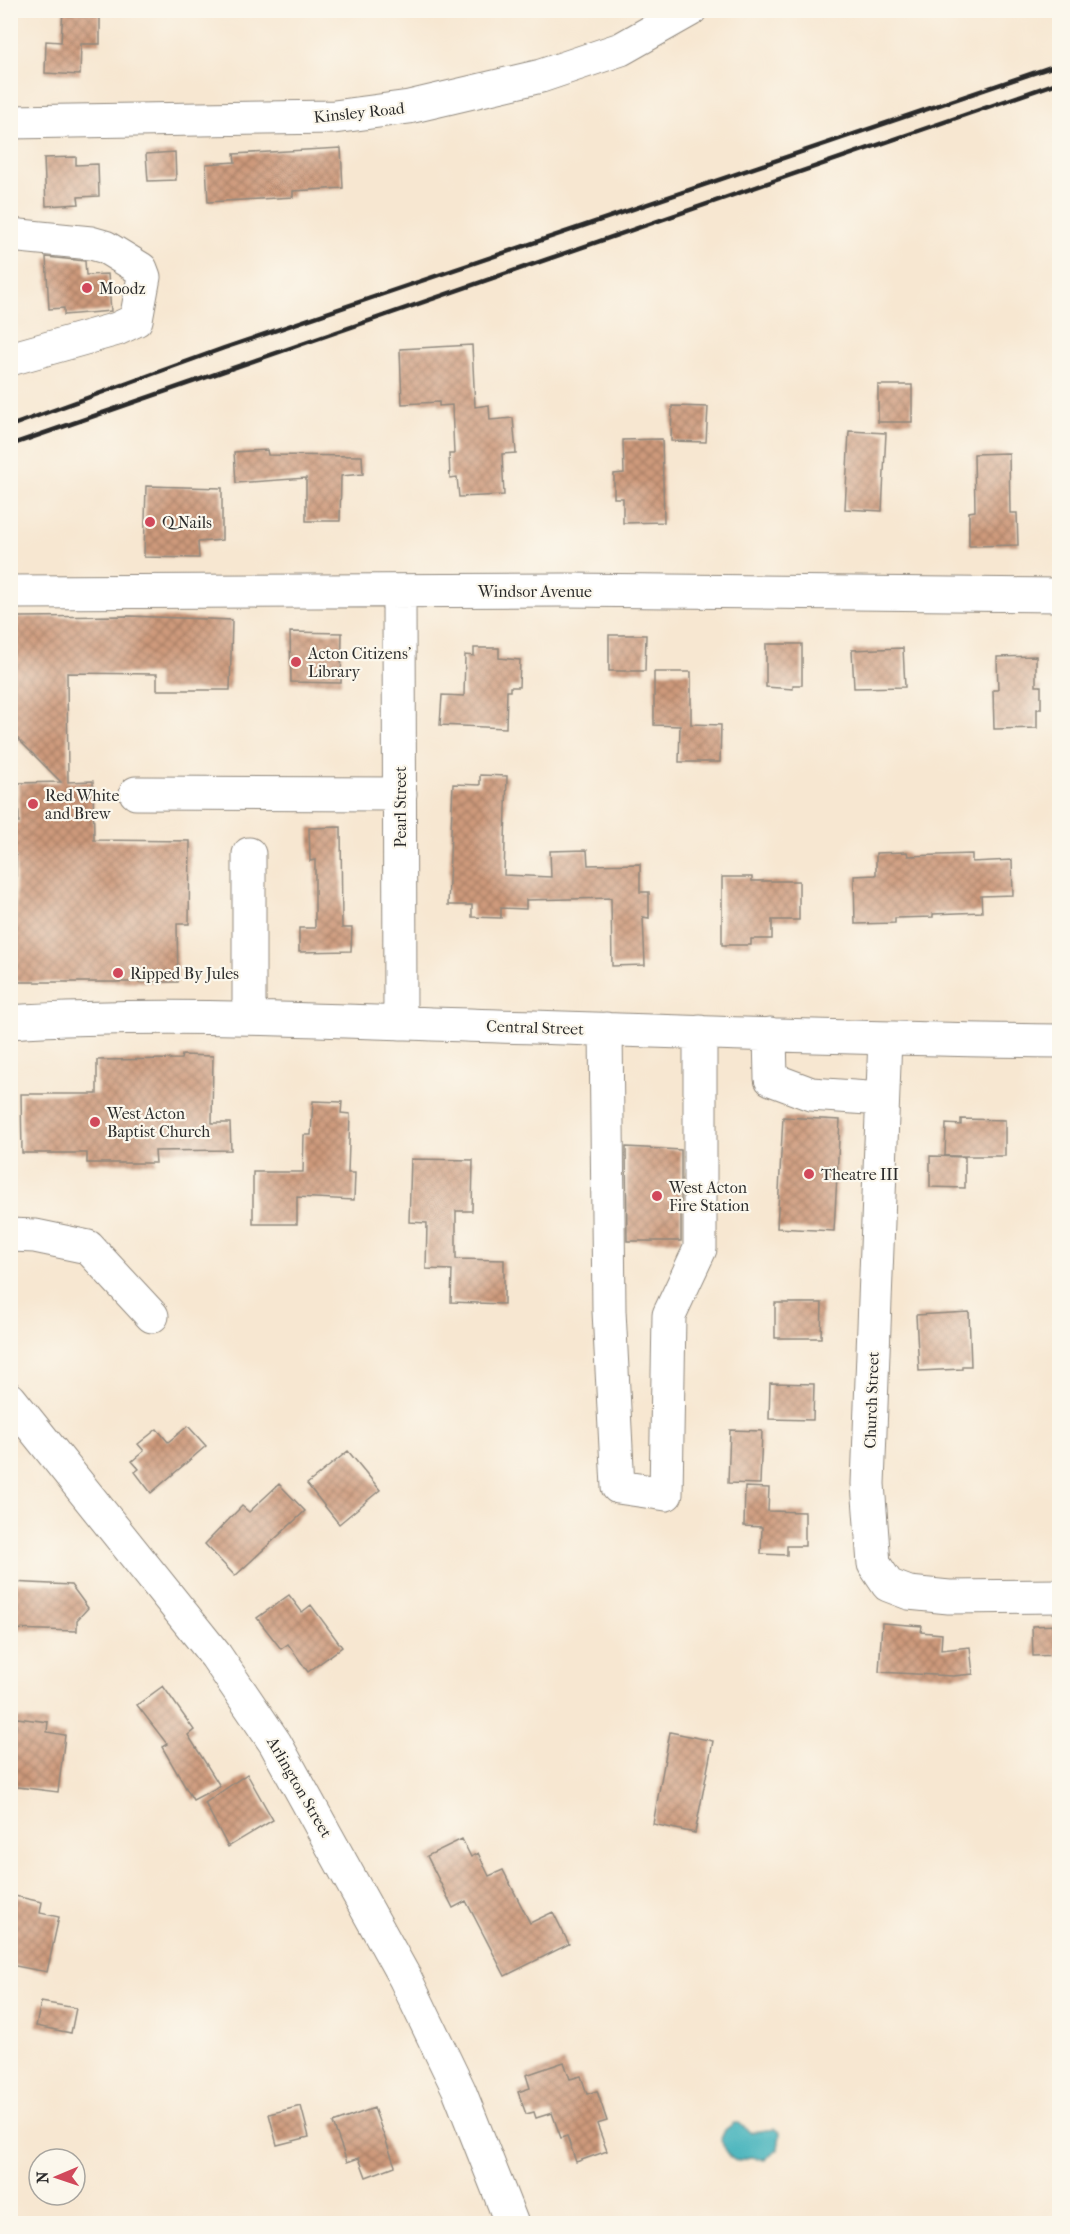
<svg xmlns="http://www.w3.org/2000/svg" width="1070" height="2234" viewBox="0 0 1070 2234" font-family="'IM FELL French Canon',serif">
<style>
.water{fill:#44b3bc;stroke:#386f74;stroke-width:1.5}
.building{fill:url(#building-cross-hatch)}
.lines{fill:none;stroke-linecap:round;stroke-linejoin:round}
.minor-casing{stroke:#91897e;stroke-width:35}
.minor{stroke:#fff;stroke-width:33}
.rail{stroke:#2b2b2b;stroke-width:4.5}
.poi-dot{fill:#d1495b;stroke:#fbf7ec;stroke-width:2}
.labels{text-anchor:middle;stroke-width:4.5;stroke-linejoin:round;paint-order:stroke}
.street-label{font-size:16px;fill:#2b2b2b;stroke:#fbf7ec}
.poi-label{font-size:16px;fill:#2b2b2b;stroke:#fbf7ec;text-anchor:start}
</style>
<defs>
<pattern id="building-cross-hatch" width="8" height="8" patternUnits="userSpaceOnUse" patternTransform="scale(1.5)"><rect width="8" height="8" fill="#ce9a7b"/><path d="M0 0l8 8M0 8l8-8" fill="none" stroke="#a77e65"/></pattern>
</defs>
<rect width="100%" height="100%" fill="#fbf7ec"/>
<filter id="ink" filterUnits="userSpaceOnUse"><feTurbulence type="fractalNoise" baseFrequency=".0167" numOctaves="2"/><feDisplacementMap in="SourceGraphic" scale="12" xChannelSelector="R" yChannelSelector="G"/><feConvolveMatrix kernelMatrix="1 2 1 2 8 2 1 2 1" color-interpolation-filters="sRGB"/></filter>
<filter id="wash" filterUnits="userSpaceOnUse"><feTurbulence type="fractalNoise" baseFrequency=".008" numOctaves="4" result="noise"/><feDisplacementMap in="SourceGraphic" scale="24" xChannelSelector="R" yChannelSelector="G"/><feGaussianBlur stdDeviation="1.35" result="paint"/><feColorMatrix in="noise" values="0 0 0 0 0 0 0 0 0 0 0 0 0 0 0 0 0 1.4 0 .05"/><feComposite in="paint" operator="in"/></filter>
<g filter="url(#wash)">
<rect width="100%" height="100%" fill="#f7e7d1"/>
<path class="water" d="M734 2123H739L750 2132 775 2129 780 2133 778 2150 765 2159 750 2157 736 2161 731 2158 720 2141 725 2130Z"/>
<g id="blocks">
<path class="building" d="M63 10H100V44H81L80 75 45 73 46 41 61 42Z
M341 148 343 188 293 191V197L208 202 206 164 235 162 234 154Z
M175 152 176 180 148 181 146 154Z
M76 157V165L98 164 99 196 78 197 79 204 46 206 44 158Z
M46 257 85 261 86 275 108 274 111 311 64 315V308L49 309Z
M472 345 475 407 489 405 490 420 513 418 516 453 502 454 504 495 459 497 457 477 450 478 449 454H454L452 405 439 406V402L402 404 400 349Z
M878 385H912V422H878Z
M672 406 708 407 706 442 671 441Z
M849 431 886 433 882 511 845 509Z
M662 439 664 522 623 523V498H614V474L624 473 623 440Z
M267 450 268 455 362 456 363 474 341 476 340 521H306V478L236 483 234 452Z
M1009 453 1010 513H1017L1018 545 969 546V512L975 511 974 454Z
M146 486 222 488V540L198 542 199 558 144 557Z
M129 616 232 620 230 690H157V674L67 673 68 782 93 781 94 840 190 841 189 924H177L178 982H15L16 856H10V823H19L18 783 61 782 10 731 11 623 19 617Z
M290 632 342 633 341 683 291 682Z
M609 635H646L645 671H609Z
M766 644H802V685H793V689L766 687Z
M474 648H499V658L520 660 519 687H510V691H507L506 728 440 725 442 695 464 696 465 655 474 656Z
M903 648 905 687 854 688 852 650Z
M1036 656V686H1041V709H1037V728L994 729 993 690H998L997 657Z
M654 672H691V724L721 725 720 762H679L680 726 654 725Z
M480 775 507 776 504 875 551 877 550 851 587 850 588 865 640 864V892H649V918L643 917 645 965 612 966 611 898 526 900V909L501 908V918L472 917V905H448L453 784 480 785Z
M341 827 342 928H352L351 951 299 952V928H315V860L310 861 309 828Z
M907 852 908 856 972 854V862L1012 860 1013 895 981 896 982 912 933 914V917L895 918V923L855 924 854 876 876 875V853Z
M722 877H752V881H799V920H772V939H751V945H722Z
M182 1055 213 1056 212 1123H230L231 1150 155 1151 156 1163H87V1153H22L21 1094H97V1060L181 1059Z
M313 1101 342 1102 341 1113 350 1114 348 1173H355L354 1200 297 1197V1224H253V1172H303L304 1135H311Z
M783 1117 840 1120 834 1231 777 1228Z
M961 1119 1005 1120V1156H945L946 1124 961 1125Z
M626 1147 681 1150V1241H627Z
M930 1156 965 1157V1188L930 1187Z
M411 1159 473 1160 472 1211H456V1259L504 1260V1304L451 1302 452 1270 426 1269 427 1223 409 1222Z
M775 1303H822L821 1338H775Z
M969 1312 971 1366H962V1369L919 1371 916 1315Z
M770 1383 814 1384 813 1420 769 1419Z
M188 1426 206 1446 151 1493 135 1472 139 1469 132 1461 144 1451 138 1444 157 1429 168 1442Z
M730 1430 762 1431 760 1484 728 1483Z
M348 1451 380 1490 339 1524 307 1484Z
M279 1484 305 1511 235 1576 205 1544 242 1506 249 1512Z
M745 1487 769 1488 768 1511 805 1512V1546H787V1555L761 1554 762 1527 744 1526Z
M10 1582 71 1585 88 1608 77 1620V1631L10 1629Z
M289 1595 302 1612 311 1605 342 1647 308 1672 288 1644 281 1649 257 1618Z
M882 1623 922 1626 921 1632 942 1634 941 1650 970 1647 973 1674 953 1676 879 1672Z
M1059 1625V1655L1033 1656 1032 1626Z
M163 1686 194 1730 188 1735 220 1786 193 1800 162 1747 167 1744 137 1705Z
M17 1718 48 1722 47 1732 65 1735 58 1792 10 1786V1732L15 1733Z
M670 1732 713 1741 695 1833 653 1824Z
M247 1774 273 1820 228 1847 205 1803Z
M462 1839 471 1857 478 1853 489 1876 503 1870 530 1923 553 1912 569 1944 505 1976 466 1901 453 1908 427 1856Z
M10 1895 42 1902 40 1913 59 1917 47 1972 10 1965Z
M41 2002 76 2008 71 2033 36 2026Z
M564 2062 570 2079 581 2076 587 2094 597 2091 607 2121 597 2124 607 2151 576 2162 567 2136 561 2138 552 2113 536 2118 534 2112 526 2114 518 2092 530 2088 526 2075Z
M301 2106 309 2137 277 2145 269 2114Z
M374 2108 395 2166 366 2177 359 2158 347 2162 333 2123Z"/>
</g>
</g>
<g filter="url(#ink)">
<use href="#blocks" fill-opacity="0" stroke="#91897e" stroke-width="1.5"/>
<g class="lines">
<g class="minor-casing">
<path id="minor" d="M10 122 334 117 409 107 541 76 621 49 690 10
M10 235 91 243 105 247 141 269 144 277 136 320 117 329 10 359
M10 592 566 590 1060 595
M399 592 400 1023
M136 793 400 794
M249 1018V854
M10 1022C151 1013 292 1019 432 1024 641 1030 850 1039 1060 1041
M606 1029 609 1311 618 1487 666 1494 669 1315 700 1249V1032
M770 1034 771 1079 811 1094 882 1099
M885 1038 868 1484 874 1564 888 1585 909 1593 949 1597 1060 1596
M10 1235 35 1236 88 1247 152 1316
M10 1399 216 1656 275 1743 405 1978 459 2090 512 2224"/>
</g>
<use href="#minor" class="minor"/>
<path class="rail" d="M10 426 224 348 1060 64
M10 445 1060 82"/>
</g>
</g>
<g class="poi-dot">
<circle cx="87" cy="288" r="6"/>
<circle cx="150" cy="522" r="6"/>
<circle cx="296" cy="662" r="6"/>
<circle cx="33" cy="804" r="6"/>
<circle cx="118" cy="973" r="6"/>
<circle cx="95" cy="1122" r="6"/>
<circle cx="809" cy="1174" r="6"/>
<circle cx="657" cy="1196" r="6"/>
</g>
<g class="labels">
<g class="street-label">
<text transform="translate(359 112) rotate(-6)" y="6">Kinsley Road</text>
<text x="535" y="597">Windsor Avenue</text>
<text transform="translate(400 807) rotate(-90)" y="6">Pearl Street</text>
<text transform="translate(535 1027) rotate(2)" y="6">Central Street</text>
<text transform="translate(871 1400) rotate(-88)" y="6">Church Street</text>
<text transform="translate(300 1787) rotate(60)" y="6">Arlington Street</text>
</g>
<g class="poi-label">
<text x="99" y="294">Moodz</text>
<text x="162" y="528">Q Nails</text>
<text x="308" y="659">Acton Citizens'<tspan x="308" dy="18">Library</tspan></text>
<text x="45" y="801">Red White<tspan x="45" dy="18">and Brew</tspan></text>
<text x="130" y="979">Ripped By Jules</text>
<text x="107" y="1119">West Acton<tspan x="107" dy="18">Baptist Church</tspan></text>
<text x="821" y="1180">Theatre III</text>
<text x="669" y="1193">West Acton<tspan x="669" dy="18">Fire Station</tspan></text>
</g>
</g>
<rect width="1070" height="2234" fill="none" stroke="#fbf7ec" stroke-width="36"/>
<g transform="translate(57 2177) rotate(268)"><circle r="28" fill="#fbf7ec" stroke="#a8a59f" stroke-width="1.5"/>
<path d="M0-4.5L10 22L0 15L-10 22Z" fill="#d1495b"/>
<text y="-9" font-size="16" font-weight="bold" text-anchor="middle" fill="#2b2b2b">N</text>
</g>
</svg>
